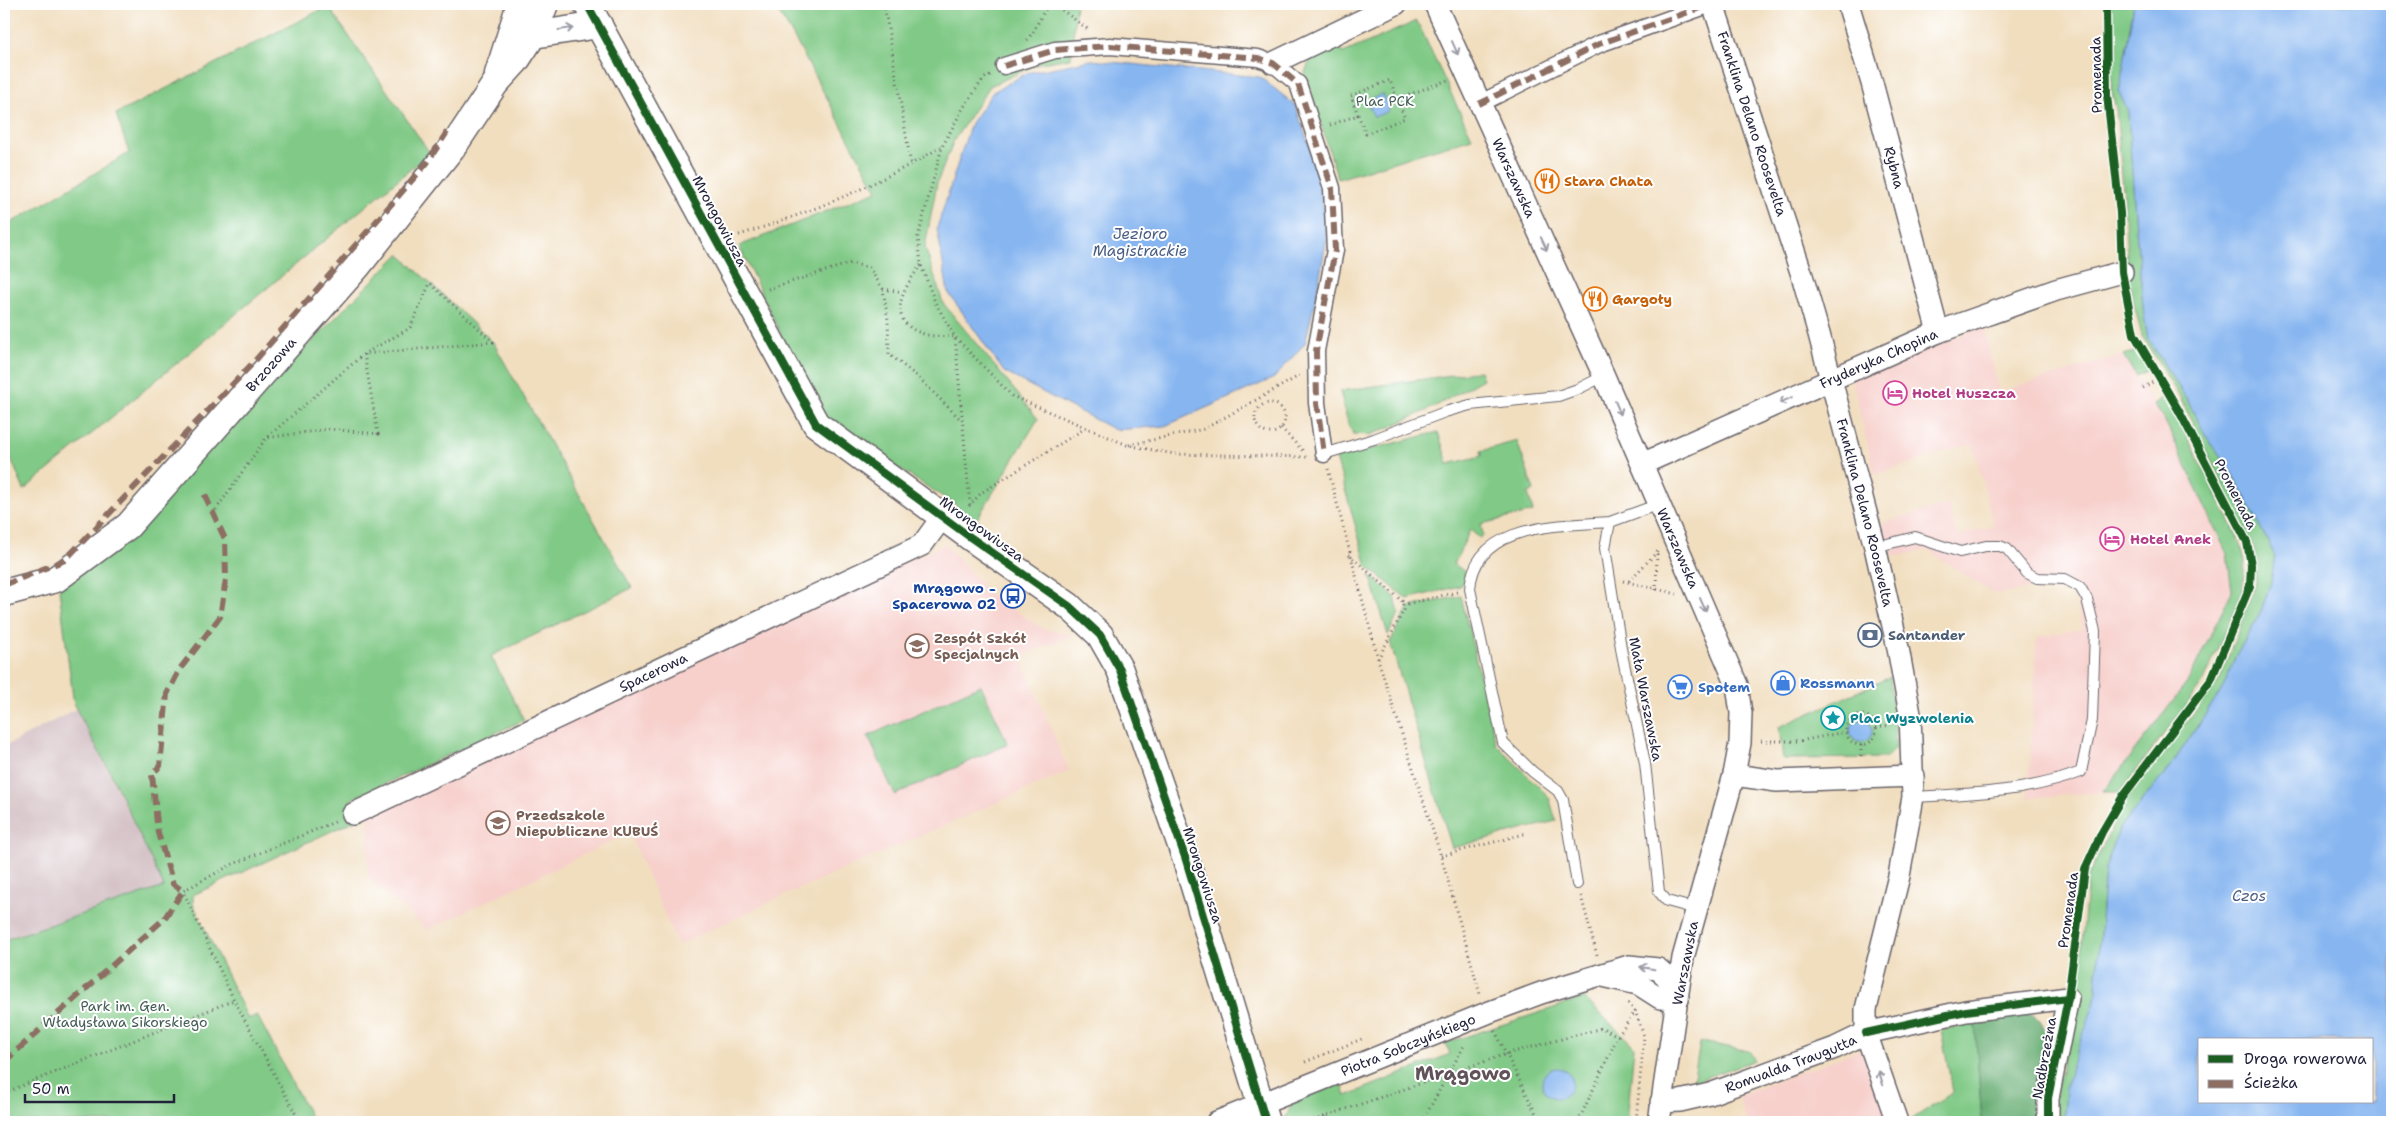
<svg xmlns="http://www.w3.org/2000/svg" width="2396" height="1126" viewBox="0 0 2396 1126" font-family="'Shantell Sans',sans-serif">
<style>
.built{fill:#f7d0cc}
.industrial{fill:#d2bec3}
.green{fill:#80c986;stroke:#517660}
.forest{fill:#68ad73;stroke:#456857}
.water{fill:#86b5f0;stroke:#546c96;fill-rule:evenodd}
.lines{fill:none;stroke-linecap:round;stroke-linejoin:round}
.service-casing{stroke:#6a6469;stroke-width:12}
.pedestrian-casing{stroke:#6a6469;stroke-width:19}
.minor-casing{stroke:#6a6469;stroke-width:24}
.tertiary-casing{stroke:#6a6469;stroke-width:29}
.path{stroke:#6a6469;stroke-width:3;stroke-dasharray:1 4;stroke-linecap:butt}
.service{stroke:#fff;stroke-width:10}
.pedestrian{stroke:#fff;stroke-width:16}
.minor{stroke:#fff;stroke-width:21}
.tertiary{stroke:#fff;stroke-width:26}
.quiet{stroke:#8d6e63;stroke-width:6;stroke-dasharray:12 6;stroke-linecap:butt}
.cycleway-casing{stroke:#fff;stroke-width:11}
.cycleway{stroke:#1b5e20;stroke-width:8}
.oneway{stroke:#9c9ca7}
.labels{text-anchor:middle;stroke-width:4;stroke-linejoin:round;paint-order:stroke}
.street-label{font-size:14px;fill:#22223b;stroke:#fff}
.park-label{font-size:14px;fill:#435c55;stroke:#fff}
.food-label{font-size:14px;font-weight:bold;fill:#c56008;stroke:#fff;text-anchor:start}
.hotel-label{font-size:14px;font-weight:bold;fill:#b23c85;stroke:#fff;text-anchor:start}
.transit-label{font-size:14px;font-weight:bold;fill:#164399;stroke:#fff;text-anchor:end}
.service-label{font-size:14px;font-weight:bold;fill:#4e5e75;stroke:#fff;text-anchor:start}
.education-label{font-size:14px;font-weight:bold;fill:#785e54;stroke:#fff;text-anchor:start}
.shop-label{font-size:14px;font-weight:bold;fill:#366cbe;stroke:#fff;text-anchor:start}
.culture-label{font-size:14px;font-weight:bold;fill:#0d838f;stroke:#fff;text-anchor:start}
.water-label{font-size:15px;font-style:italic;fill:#4a5d83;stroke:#fff}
.district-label{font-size:19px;font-weight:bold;fill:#615259;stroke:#fff}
</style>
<rect width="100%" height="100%" fill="#fff"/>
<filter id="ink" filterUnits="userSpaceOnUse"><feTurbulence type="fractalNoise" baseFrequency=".02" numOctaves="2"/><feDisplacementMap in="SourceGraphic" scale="10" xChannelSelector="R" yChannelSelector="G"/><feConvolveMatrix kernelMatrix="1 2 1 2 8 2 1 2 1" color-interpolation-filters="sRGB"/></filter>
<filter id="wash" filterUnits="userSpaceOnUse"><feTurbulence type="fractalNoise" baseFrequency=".0096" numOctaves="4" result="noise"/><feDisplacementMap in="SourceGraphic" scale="20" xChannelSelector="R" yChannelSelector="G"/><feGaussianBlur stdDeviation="1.12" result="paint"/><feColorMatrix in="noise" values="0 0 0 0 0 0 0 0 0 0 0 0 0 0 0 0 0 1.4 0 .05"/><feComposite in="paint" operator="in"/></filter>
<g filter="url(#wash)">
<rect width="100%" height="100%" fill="#f1debf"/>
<path class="built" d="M1984 328 1999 392 2123 355 2166 423 2227 554 2232 591 2187 683 2103 792 2028 798 2037 637 2083 629 2074 590 2053 585 1999 594 1989 591 1928 550 1892 557 1882 523 1948 504 1957 536 1994 526 1973 445 1959 447 1875 475 1852 380 1964 334Z
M945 544 991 595 1044 629 1073 635 1020 657 1069 771 776 899 678 945 629 833 427 930 368 877 369 814Z
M1862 1049 1891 1122H1747L1738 1096Z"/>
<path class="industrial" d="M78 708 164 887 5 939 4 747Z"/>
<path class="green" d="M773 4H1076L1071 58 1040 63 990 86 954 140 937 183 925 247 943 303 1038 419 974 524 956 505 821 419 739 246 877 191 791 32Z
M2111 4H2134L2119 92 2128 112 2136 229 2144 316 2148 339 2186 398 2210 443 2233 473 2275 556 2271 582 2261 611 2239 651 2222 689 2169 769 2120 827 2105 869 2095 1001 2066 1087 2065 1122H2055L2054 1100 2077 1002 2088 875 2128 796 2219 681 2254 589 2257 563 2254 549 2181 399 2142 336 2128 280 2124 198 2116 108 2111 89Z
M328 6 430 153 24 490 4 442V227L129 153 116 114Z
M1417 21 1472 138 1338 179 1305 73C1310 55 1322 48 1338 42L1343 53Z
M399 254 493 342 632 588 491 656 524 720 350 800 360 818 193 895V904L248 1019 257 1015 313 1122H4V940L164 887 110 772 74 705 59 589 128 526Z
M2138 351 2150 369 2136 376 2123 355Z
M1480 371 1483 379 1434 407 1381 431 1370 435 1354 434 1349 427 1340 391Z
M2164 397 2175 413 2240 541 2245 561 2242 592 2204 681 2120 792H2103L2187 683 2232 591 2227 554 2166 423 2154 404Z
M1438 432 1448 464 1482 456 1481 451 1517 441 1534 491 1528 493 1533 512 1481 524 1483 535 1480 538 1470 530 1454 564 1465 572V578L1460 586 1407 599 1367 566 1336 458Z
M1370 575 1395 597 1399 613 1388 635Z
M1461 596 1496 744 1549 797 1556 821 1452 848 1390 642 1409 607Z
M1890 677 1896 744 1895 749 1885 758 1783 759 1779 727Z
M981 685 1008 744 895 795 868 736Z
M1584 998 1634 1046 1627 1122H1284L1293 1101 1341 1082 1346 1096 1450 1054 1446 1043Z
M1975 1023 1982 1122H1908L1953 1092 1941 1030Z
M1702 1042 1749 1051 1755 1060 1693 1082 1700 1043Z"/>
<path class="forest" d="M2022 1013C2038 1014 2042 1020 2046 1034L2039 1122H1982L1975 1023Z"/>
<path class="water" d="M2134 4H2392V1122H2065L2064 1118 2066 1087 2070 1070 2095 1001 2105 869 2120 827 2169 769 2222 689 2239 651 2261 611 2271 582 2275 556 2233 473 2210 443 2186 398 2148 339 2144 316 2136 229 2128 112 2119 92ZM2200 1040H2372V1102H2200Z
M1091 60 1260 77 1295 105 1318 171 1327 237 1316 297 1305 343 1274 378 1165 426 1115 430 1004 372 948 292 937 228 971 123 993 92 1027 73Z
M1383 94 1389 111 1374 117 1367 101Z
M1850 731a11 11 0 1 1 22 0a11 11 0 1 1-22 0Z
M1542 1083a15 15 0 1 1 30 0a15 15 0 1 1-30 0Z"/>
</g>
<g filter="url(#ink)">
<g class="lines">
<g class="service-casing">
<path id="service" d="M1324 454 1374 439 1445 412 1470 405 1558 396 1578 389 1604 376
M1659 504 1610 522 1605 548 1622 654 1645 763 1659 892 1667 901 1696 909
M1875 547 1915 537 1960 552 1986 546H2000L2007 549 2027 573 2037 578 2065 579 2080 587 2087 599 2095 631 2092 720 2081 772C2029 792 1969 794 1913 797
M1577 884 1563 800 1558 791 1533 772 1503 743 1470 589C1474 522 1561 526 1610 522"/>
</g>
<g class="pedestrian-casing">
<path id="pedestrian" d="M1004 66 1055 50 1110 46 1258 58 1273 63 1298 84 1332 188 1335 250 1316 351 1317 403 1324 454
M1479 104 1599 44 1711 4"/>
</g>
<g class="minor-casing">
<g id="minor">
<path id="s1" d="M1435 4 1604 376 1737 685 1741 713 1740 743 1734 775 1683 958 1659 1122"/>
<path id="s2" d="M1713 4 1801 272 1819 334 1875 547 1898 648 1910 714 1913 797 1899 876 1866 1009V1033L1897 1122"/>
<path id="s3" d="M1848 4 1872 83 1938 332"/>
<path d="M1273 63 1396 4"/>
<path id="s4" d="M1642 464 1938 332 2056 290 2122 272"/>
<path d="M1734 775 1777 781 1914 776"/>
<path id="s5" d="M353 814 922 545 943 516"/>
<path d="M1603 976 1638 984 1660 998 1678 999"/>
<path id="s6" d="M1661 1102 1680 1101 1710 1094 1835 1048 1866 1033 1966 1011 2068 998 2048 1098V1122"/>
<path id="s7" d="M1217 1122 1487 1013 1541 993 1629 966 1658 969 1666 976 1678 999"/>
</g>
</g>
<g class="tertiary-casing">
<g id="tertiary">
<path d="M587 4 816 424 970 537 1069 606 1100 635 1120 670 1186 860 1266 1122"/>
<path d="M533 35 599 25"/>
<path d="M498 74 520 4"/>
<path id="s8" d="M4 593 56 579 128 526 357 267 455 144 495 84 516 61 533 35 545 4"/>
</g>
</g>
<path class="path" d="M884 4 911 165
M1054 4 1089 30
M2106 4 2107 95 2120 213 2122 252
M1027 40 1033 32 1048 4
M990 75 983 79 962 110 942 147 918 237 921 265 935 302 955 337 1012 396 1127 445 1174 454 1308 457
M1358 115 1366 134 1405 118 1397 99
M1330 125 1358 115 1351 96 1390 80 1397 99 1448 80
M739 235C810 213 877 185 941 147
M921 265C904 287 883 321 924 334 933 337 945 336 955 337L970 505
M768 289 851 263 869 268 883 289 888 320 889 354 919 378 961 420
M883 289 902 292
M2143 388 2159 378
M1255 418a15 15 0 1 1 30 0a15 15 0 1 1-30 0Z
M1281 428 1305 453
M1129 445 1204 429 1299 376
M1328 469 1378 659 1441 856 1480 994
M969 506 981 493 1084 429
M213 514 266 438 364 354 410 328 430 283 493 342 364 354 378 434 329 429 266 438
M1349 555 1402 601 1403 605
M1623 581 1677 594
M1629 581 1658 551
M1656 590 1657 553
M1378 659 1404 610 1403 605 1457 592
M1846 730a15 15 0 1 1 30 0a15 15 0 1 1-30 0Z
M1876 727 1891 725
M1761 741H1800L1845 732
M1861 745V759
M1441 856 1528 833
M1581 896 1597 955
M2070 980 2085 869 2102 832 2123 796 2211 680 2250 586 2251 565 2247 542 2179 411 2134 334 2126 291
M1628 1003 1635 1011 1644 1036 1636 1122
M1495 1031 1540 1122
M1305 1062 1364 1038
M4 1093 234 1000
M4 1114 9 1122
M1324 1117 1328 1122
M300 1122 234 1000 183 891 231 865 337 821
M1309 1122 1506 1054 1602 1028 1618 1036
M1422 1122 1465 1044
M1578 1122 1618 1036 1636 1010"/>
<use href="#service" class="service"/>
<use href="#pedestrian" class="pedestrian"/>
<use href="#minor" class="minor"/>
<use href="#tertiary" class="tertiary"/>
<path class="quiet" d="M1004 66 1055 50 1110 46 1258 58 1273 63 1298 84 1332 188 1335 250 1316 351 1317 403 1324 454
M1479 104 1599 44 1711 4
M4 585 65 560 253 363 427 163 447 132
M4 1062 164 919 183 891 173 884 158 833 152 774 160 766 167 694 180 669 220 617 226 579 225 539 204 493"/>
<g class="cycleway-casing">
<path id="cycleway" d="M587 4 816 424 970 537 1069 606 1100 635 1120 670 1186 860 1266 1122
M1866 1033 1966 1011 2068 998
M2048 1122V1098L2068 998 2085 869 2102 832 2123 796 2211 680 2250 586 2251 565 2247 542 2179 411 2134 334 2122 272 2120 213 2107 95 2106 4"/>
</g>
<use href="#cycleway" class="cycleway"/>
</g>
<defs><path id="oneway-shaft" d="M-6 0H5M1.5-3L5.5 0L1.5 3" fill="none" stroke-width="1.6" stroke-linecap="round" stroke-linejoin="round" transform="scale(1.25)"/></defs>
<g class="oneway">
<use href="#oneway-shaft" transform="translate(566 29) rotate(-8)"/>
<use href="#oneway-shaft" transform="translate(1455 48) rotate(66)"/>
<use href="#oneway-shaft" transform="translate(1544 244) rotate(65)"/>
<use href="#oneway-shaft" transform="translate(1786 400) rotate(156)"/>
<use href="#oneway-shaft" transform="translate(1618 408) rotate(67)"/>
<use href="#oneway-shaft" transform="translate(1703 605) rotate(66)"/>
<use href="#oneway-shaft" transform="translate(1647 968) rotate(-170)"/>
<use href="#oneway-shaft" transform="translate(1881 1078) rotate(-107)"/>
</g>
</g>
<defs>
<g id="restaurant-ring" transform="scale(1.25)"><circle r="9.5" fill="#fff" stroke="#e8710a" stroke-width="1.5"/><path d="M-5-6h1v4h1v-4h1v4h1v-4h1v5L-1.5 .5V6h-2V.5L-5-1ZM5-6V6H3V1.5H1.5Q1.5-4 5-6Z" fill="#e8710a"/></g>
<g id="hotel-ring" transform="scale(1.25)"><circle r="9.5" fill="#fff" stroke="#d1479c" stroke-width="1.5"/><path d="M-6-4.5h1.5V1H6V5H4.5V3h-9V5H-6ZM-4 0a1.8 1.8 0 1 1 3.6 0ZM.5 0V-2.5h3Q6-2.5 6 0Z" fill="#d1479c"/></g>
<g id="bus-ring" transform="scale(1.25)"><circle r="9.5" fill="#fff" stroke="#1a4fb4" stroke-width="1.5"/><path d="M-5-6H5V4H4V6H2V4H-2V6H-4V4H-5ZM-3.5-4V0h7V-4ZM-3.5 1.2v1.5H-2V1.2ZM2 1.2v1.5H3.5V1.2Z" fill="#1a4fb4"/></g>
<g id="bank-ring" transform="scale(1.25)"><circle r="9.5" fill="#fff" stroke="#5c6f8a" stroke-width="1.5"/><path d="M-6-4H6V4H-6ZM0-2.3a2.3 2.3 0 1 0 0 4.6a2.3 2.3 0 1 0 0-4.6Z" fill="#5c6f8a"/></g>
<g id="school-ring" transform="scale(1.25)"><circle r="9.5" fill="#fff" stroke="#8d6e63" stroke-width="1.5"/><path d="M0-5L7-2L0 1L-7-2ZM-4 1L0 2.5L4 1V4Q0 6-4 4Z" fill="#8d6e63"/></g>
<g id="shop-ring" transform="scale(1.25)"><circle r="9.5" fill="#fff" stroke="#3f7fe0" stroke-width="1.5"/><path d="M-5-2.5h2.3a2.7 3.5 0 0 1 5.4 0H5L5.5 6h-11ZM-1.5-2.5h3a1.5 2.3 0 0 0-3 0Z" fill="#3f7fe0"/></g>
<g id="supermarket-ring" transform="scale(1.25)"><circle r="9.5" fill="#fff" stroke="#3f7fe0" stroke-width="1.5"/><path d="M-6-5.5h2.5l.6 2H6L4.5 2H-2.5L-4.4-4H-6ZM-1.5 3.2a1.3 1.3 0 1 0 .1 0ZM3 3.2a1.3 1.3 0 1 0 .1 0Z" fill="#3f7fe0"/></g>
<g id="sight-ring" transform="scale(1.25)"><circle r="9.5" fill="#fff" stroke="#0f9aa8" stroke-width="1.5"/><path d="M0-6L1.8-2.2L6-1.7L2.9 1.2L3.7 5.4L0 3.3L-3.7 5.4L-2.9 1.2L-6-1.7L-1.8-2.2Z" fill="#0f9aa8"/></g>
</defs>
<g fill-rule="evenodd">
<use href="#restaurant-ring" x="1547" y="181"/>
<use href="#restaurant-ring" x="1595" y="299"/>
<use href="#hotel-ring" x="1895" y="393"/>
<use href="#hotel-ring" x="2112" y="539"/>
<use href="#bus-ring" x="1013" y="596"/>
<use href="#bank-ring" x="1870" y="635"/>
<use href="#school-ring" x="917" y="646"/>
<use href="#shop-ring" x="1783" y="683"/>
<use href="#supermarket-ring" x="1680" y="687"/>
<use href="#sight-ring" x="1833" y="718"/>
<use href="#school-ring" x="498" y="823"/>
</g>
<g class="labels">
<g class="street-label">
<text transform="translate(2096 75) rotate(-91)" y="5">Promenada</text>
<text dy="5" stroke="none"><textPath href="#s2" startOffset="126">Franklina Delano Roosevelta</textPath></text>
<text dy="5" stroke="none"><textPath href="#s3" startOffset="170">Rybna</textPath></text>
<text dy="5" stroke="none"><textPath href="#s1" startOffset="191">Warszawska</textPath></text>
<text transform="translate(720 221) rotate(62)" y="5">Mrongowiusza</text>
<text dy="5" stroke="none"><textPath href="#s4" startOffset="259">Fryderyka Chopina</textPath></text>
<text dy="5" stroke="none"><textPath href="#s8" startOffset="359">Brzozowa</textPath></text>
<text transform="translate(2236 494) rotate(63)" y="5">Promenada</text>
<text dy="5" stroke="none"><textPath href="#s2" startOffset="531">Franklina Delano Roosevelta</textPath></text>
<text transform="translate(982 529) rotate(36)" y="5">Mrongowiusza</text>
<text dy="5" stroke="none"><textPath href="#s1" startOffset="596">Warszawska</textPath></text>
<text dy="5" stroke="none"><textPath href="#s5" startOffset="332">Spacerowa</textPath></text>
<text transform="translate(1646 699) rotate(79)" y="5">Mała Warszawska</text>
<text transform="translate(1203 875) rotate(72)" y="5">Mrongowiusza</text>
<text transform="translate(2068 910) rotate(-82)" y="5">Promenada</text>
<text transform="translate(1685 963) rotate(-79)" y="5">Warszawska</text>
<text dy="5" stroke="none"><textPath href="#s7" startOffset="206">Piotra Sobczyńskiego</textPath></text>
<text transform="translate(2044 1058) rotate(-80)" y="5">Nadbrzeżna</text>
<text dy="5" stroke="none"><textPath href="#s6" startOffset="136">Romualda Traugutta</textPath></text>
</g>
<g class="park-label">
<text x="1385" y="106">Plac PCK</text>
<text x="125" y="1011">Park im. Gen.<tspan x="125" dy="16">Władysława Sikorskiego</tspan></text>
</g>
<g class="food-label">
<text x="1564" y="186">Stara Chata</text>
<text x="1612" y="304">Gargoły</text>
</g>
<g class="hotel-label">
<text x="1912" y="398">Hotel Huszcza</text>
<text x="2130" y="544">Hotel Anek</text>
</g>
<g class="transit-label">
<text x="996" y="593">Mrągowo -<tspan x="996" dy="16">Spacerowa 02</tspan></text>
</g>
<g class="service-label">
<text x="1888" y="640">Santander</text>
</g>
<g class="education-label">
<text x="934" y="643">Zespół Szkół<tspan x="934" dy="16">Specjalnych</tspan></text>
<text x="516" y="820">Przedszkole<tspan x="516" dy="16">Niepubliczne KUBUŚ</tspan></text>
</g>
<g class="shop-label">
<text x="1800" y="688">Rossmann</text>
<text x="1698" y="692">Społem</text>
</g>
<g class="culture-label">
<text x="1850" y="723">Plac Wyzwolenia</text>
</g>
<g class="water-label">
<text x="1140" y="239">Jezioro<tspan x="1140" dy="17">Magistrackie</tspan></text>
<text x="2249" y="901">Czos</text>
</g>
<g class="district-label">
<text x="1463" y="1080">Mrągowo</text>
</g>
</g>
<rect width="2396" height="1126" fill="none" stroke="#fff" stroke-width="20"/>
<rect x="2198" y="1038" width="175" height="65" fill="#ffffff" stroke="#a7a7b1"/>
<rect x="2208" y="1055" width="25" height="8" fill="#1b5e20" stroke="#a7a7b1"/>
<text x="2244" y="1064" font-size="15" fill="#22223b">Droga rowerowa</text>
<rect x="2208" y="1080" width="25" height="8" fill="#8d6e63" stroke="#a7a7b1"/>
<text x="2244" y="1088" font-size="15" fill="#22223b">Ścieżka</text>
<path d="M25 1094v8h149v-8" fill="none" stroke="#22223b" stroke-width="2.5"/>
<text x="32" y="1094" font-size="15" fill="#22223b" stroke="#ffffff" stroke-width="4" paint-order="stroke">50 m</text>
</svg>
